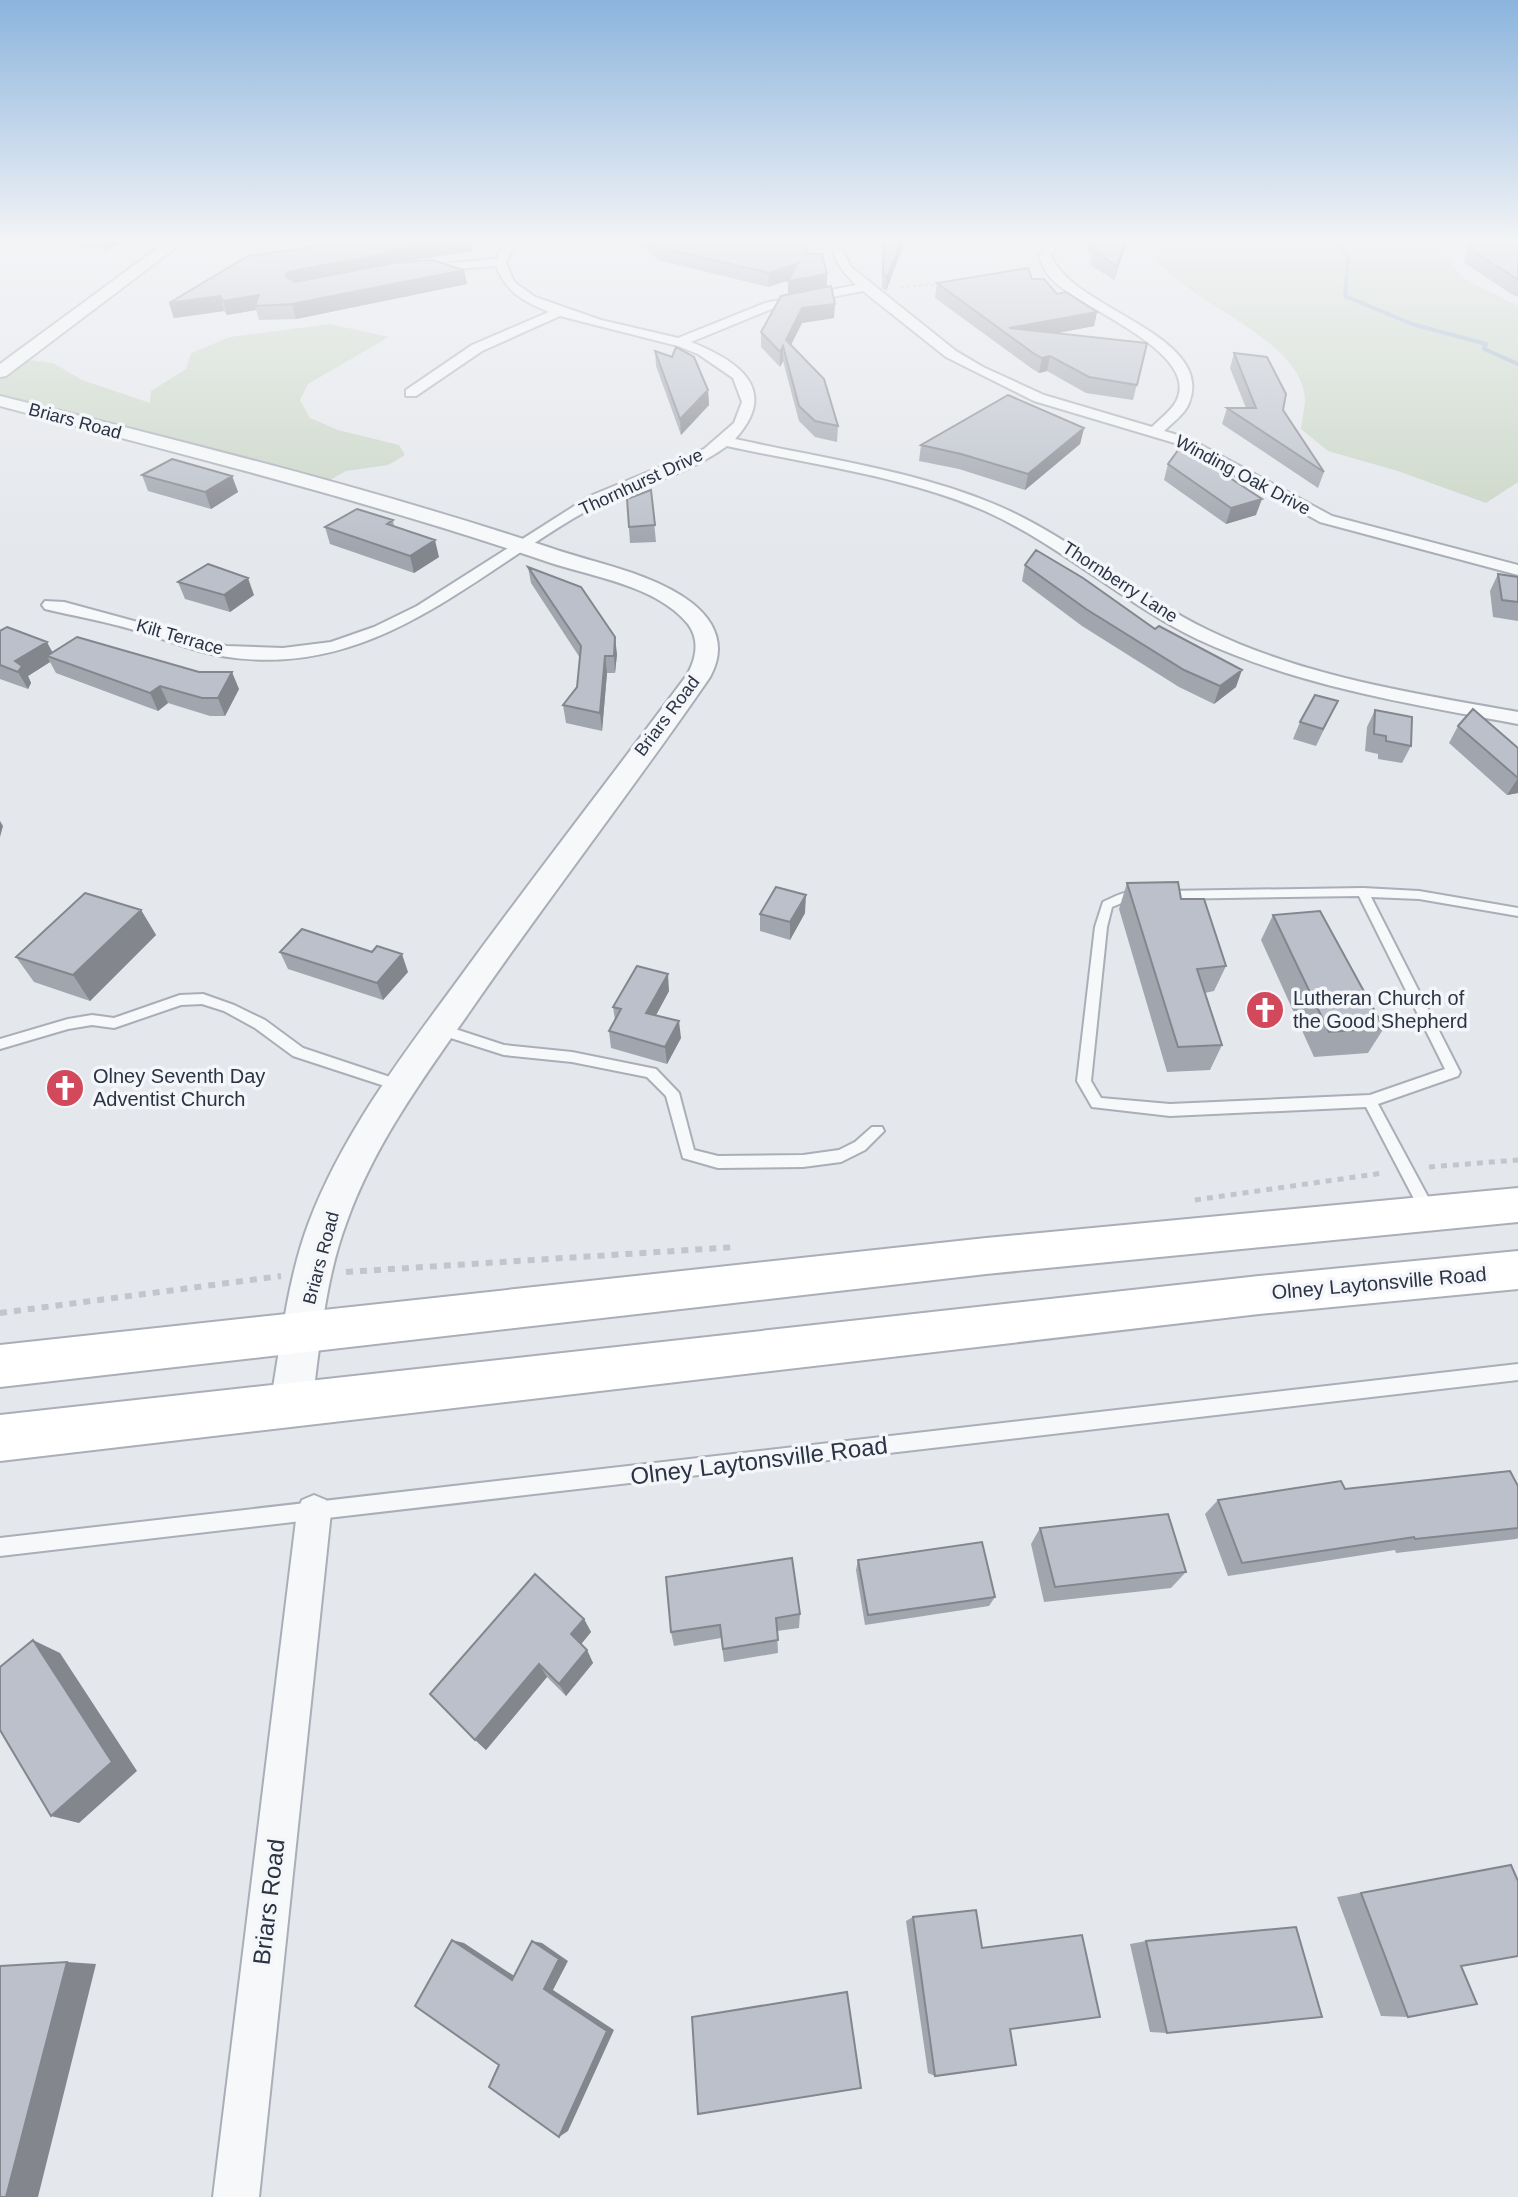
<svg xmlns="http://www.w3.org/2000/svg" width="1518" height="2197" viewBox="0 0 1518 2197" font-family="Arial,sans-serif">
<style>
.green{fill:#c9d6c5}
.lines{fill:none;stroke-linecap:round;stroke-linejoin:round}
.stream{stroke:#9fb4cc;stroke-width:4}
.service-casing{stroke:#a9aeb7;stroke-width:4}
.minor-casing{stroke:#a9aeb7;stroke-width:4}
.tertiary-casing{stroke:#a9aeb7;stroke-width:4}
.secondary-casing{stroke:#a9aeb7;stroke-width:4}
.path-far2{stroke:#c2c5cb;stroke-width:2;stroke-dasharray:3 3;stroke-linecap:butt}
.path-far1{stroke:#c2c5cb;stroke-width:5;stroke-dasharray:6 6;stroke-linecap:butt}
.path{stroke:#c2c5cb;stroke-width:6;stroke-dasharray:7 7;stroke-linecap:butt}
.service{fill:#f7f8fa;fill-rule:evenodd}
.minor{fill:#f7f8fa;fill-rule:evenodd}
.tertiary{fill:#f7f8fa;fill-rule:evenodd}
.secondary{fill:#fff;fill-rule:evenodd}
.wall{fill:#a1a5ae}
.shaded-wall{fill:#83868d}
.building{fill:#bbc0ca;stroke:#83868d;stroke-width:2}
.labels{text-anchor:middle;stroke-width:7;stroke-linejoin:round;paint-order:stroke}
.far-street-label{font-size:18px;fill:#2b3445;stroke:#f4f6f9}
.poi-label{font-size:20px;fill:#2b3445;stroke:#f4f6f9;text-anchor:start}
.street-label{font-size:20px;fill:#2b3445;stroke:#f4f6f9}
.near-street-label{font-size:24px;fill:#2b3445;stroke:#f4f6f9}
</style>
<rect width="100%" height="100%" fill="#e4e7ec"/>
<path class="green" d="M1162 239H1432L1464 279 1518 306V482L1486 503 1398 471 1328 451 1301 429C1302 419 1305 408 1305 398 1300 336 1186 304 1154 256Z
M330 324 389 337 308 384 300 400 310 418 338 430 399 445 405 455 388 465 346 471 321 485 0 401V372L20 359 53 363 82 380 150 403 151 391 186 369 191 353 230 337Z"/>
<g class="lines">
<path class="stream" d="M1336 239 1348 258 1345 296 1412 324 1486 344 1484 349 1518 364"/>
<g class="service-casing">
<path id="service" d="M1363 888 1419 891 1518 908V916L1419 899 1371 897 1460 1072 1458 1076 1378 1104 1434 1208 1437 1213 1434 1218 1429 1219 1424 1218 1366 1107 1170 1116 1092 1107 1077 1081 1095 927 1103 902C1116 896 1132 886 1145 896L1143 899 1129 900 1112 907 1107 927 1091 1081 1101 1098 1170 1104 1370 1095 1445 1069 1359 896 1164 899 1158 895 1164 891Z
M203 994 234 1005 265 1020 303 1048 405 1082 407 1086 405 1090 400 1091 293 1056 255 1028 224 1011 202 1004 181 1005 114 1028 92 1025 68 1029 0 1049V1039L68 1019 92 1015 114 1018 180 995Z
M440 1024 504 1045 572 1052 656 1069 679 1093 694 1150 718 1156 803 1155 839 1150 855 1142 872 1127H882L884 1131 865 1150 841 1162 803 1167 718 1168 683 1158 666 1096 647 1077 572 1062 504 1055 435 1033 433 1029 435 1025Z
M1518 1364V1380L0 1556V1538Z"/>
</g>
<g class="minor-casing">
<path id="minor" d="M505 239H516L506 263 514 282 535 297 601 320 678 338 765 303 856 285C842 271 832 259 831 239H842L843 251 851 267 956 351 983 367 1044 395 1152 427C1159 420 1168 413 1174 405 1209 353 1076 308 1051 278 1045 272 1042 264 1039 256L1049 239H1060L1051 256C1072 309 1216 335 1189 403 1185 414 1172 423 1164 431L1188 438 1332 516 1518 565V575L1320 522 1178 444 1034 401 946 357 863 291 774 308 691 342C739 361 780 390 735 439 821 458 912 470 994 504 1071 536 1133 594 1208 630 1305 677 1413 693 1518 712V724C1409 704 1298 686 1197 639 1123 603 1061 545 985 511 904 476 813 465 727 446 682 479 623 489 574 518 459 587 366 680 221 656 191 651 163 638 134 630 104 621 74 616 45 609L42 605 45 601 64 602 226 646 283 648 331 642 374 627 417 606 590 496 704 449 734 423 742 402 733 378 698 354 678 346 560 316 482 351 416 396H406V390L472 345 549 312C523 301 507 293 496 266L417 272 411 269 417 266 497 259Z
M314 1495 326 1500 331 1512 259 2197H213L297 1512 302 1500Z"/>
</g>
<g class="tertiary-casing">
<path id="tertiary" d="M170 239H187L6 376 0 377V364Z
M0 396C185 442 370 488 551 548 597 564 653 573 692 603 717 623 726 648 710 677 631 792 545 902 466 1017 421 1081 374 1146 347 1221 325 1279 320 1343 312 1405L306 1419 291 1425 276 1419 270 1405C281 1344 287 1280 309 1222 343 1133 402 1056 458 980 533 877 611 777 687 675 696 659 700 640 688 624 657 586 594 577 551 563 370 501 185 455 0 406Z"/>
</g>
<g class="secondary-casing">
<path id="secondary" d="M1518 1188V1222L986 1274 0 1387V1345L986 1238Z
M1518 1251V1289L1259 1314 0 1461V1415L1259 1276Z"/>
</g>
<path class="path-far2" d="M901 287 943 284"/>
<path class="path-far1" d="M1429 1167 1518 1160
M1195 1200 1383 1173"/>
<path class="path" d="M346 1272 736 1247
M0 1313 281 1276"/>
<use href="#service" class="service"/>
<use href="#minor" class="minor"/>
<use href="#tertiary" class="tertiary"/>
<use href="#secondary" class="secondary"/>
</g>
<path class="wall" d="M21 239H131L106 250Z
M370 239H470L472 251 402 262V263L464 270 467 284 296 319 259 320 256 310 227 315 224 311 174 318 169 303Z
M635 239H808L807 254 827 274V287L834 318 802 323 791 345 838 426 837 442 815 437 799 421 783 361 780 367 761 347V332L788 294 789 280 768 287 658 260Z
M883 239H906L886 291 882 288Z
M1089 239H1128L1114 280 1090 265 1092 257 1087 252Z
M1518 239V297L1513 295 1463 262 1469 248Z
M1032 279 1057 294 1097 312 1094 326 1057 333 1147 343 1133 400 1086 393 1047 371 1039 373 1031 368 935 298 937 283Z
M655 351 708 390 709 405 681 435 656 366Z
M1234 353 1324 472 1318 488 1222 424 1227 408H1246L1230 368Z
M1084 428 1080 444 1025 490 959 469 919 461 921 445Z
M1168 464 1256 515 1226 524 1164 480Z
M142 475 232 476 238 492 211 509 148 491Z
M651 490 656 542 630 543 627 499Z
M393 520 394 526 439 557 414 573 330 544 325 527Z
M1025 565 1236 687 1214 704 1179 687 1082 626 1022 581Z
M528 567 617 654 615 673H607L602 731 566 723 563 705 577 687 580 658 531 583Z
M1498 574 1518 577V621L1493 617 1490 591Z
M178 582 254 595 230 612 185 599Z
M0 631 52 652 239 689 225 716H210L168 703 158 711 56 673 50 662 28 676 31 683 28 689 0 679Z
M1338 701 1316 746 1293 739 1300 722Z
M1375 710 1411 746 1402 763 1378 759V754L1365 751 1367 727Z
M1458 726 1518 748V793L1507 795 1449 743Z
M1127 883 1226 966 1214 991 1205 993 1222 1045 1210 1070 1167 1072 1119 909Z
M141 910 156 935 90 1001 34 982 16 957Z
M805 913 790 940 760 931V914Z
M1273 915 1384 1028 1368 1053 1314 1057 1261 940Z
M280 952 408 972 383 1000 288 969Z
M669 991 656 1015 681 1038 667 1064 611 1048 609 1031 615 1020 613 1007Z
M1518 1486V1538L1516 1539 1396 1553 1395 1550 1228 1576 1205 1514 1218 1500 1345 1489Z
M1040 1528 1186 1572 1171 1588 1044 1602 1031 1544Z
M858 1560 995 1597 989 1606 865 1625 856 1570Z
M666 1577 800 1614 799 1628 777 1631 778 1653 724 1662 721 1638 674 1646 671 1632Z
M584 1619 591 1632 581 1644 587 1650 593 1663 566 1696 547 1677 486 1750 430 1694Z
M1511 1865 1461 1966 1408 2017 1381 2016 1337 1897Z
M913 1917 982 1948 1010 2029 935 2076 928 2073 906 1921Z
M1146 1941 1167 2033 1150 2032 1130 1944Z"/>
<path class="shaded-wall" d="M102 239H131L106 250Z
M456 239H470L472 251 402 262V265L291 286 285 276 288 272 392 249Z
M902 239H906L886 291 887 277Z
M1126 239H1128L1114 280 1117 266Z
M798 263V277L768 287 769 273Z
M464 270 467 284 296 319 292 304Z
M827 274V288L788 295V281Z
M259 295 255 306 256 310 227 315 223 301Z
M220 296 224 311 174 318 169 303Z
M835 304 834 318 802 323 786 355V340L802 308Z
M1097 312 1094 326 1016 341 1009 328Z
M783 346V361L780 367V352Z
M1050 356 1047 371 1039 373 1042 358Z
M708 390 709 405 681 435 680 419Z
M1084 428 1080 444 1025 490 1028 474Z
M232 476 238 492 211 509 205 492Z
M1262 499 1256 515 1226 524 1231 508Z
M435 540 439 557 414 573 410 556Z
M248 578 254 595 230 612 224 595Z
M615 637 617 654 615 673 614 656Z
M47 642 56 659 47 656 50 662 28 676 31 683 28 689 18 672 15 661Z
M605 656 607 673 602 731 600 713Z
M1242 670 1236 687 1214 704 1220 686Z
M232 672 239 689 225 716 218 698Z
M160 686 168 703 158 711 150 693Z
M1518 778V793L1507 795Z
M0 821 3 826 0 837Z
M806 895 805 913 790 940V922Z
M141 910 156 935 90 1001 73 975Z
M402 954 408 972 383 1000 377 983Z
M668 974 669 991 648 1030 646 1013Z
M679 1021 681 1038 667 1064 665 1047Z
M584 1619 591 1632 578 1648 571 1634Z
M33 1640 60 1653 137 1771 79 1823 51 1816Z
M587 1650 593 1663 566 1696 559 1684Z
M539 1664 547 1677 486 1750 475 1740Z
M452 1940 464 1943 522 1981 512 1980Z
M532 1941 542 1943 568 1961 553 1990 614 2030 568 2131 559 2137 544 1989Z
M67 1962 96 1964 38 2197H6Z"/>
<path class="building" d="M370 239H456L392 249 399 251 288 272 285 276 295 282 394 263 432 260 464 270 292 304 255 306 259 295 223 301 220 296 169 303 248 256Z
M649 239H807L806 254H822L827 274 788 281 798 263 769 273 657 247Z
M884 239H902L887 277 883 274Z
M1091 239H1126L1117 266 1093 251 1095 245Z
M1476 239H1518V280L1469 248Z
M1028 268 1032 279H1044L1057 294 1066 292 1097 312 1009 328 1147 343 1137 385 1089 377 1050 356 1042 358 1033 353 937 283Z
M831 286 835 304 802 308 786 340 824 379 838 426 815 421 799 406 783 346 780 352 761 332 781 296Z
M676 347 694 357 708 390 680 419 655 351 672 357Z
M1234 353 1267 357 1286 394 1283 410 1324 472 1227 408H1256Z
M1008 395 1084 428 1028 474 961 454 921 445Z
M1181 446 1262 499 1231 508 1168 464Z
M172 459 232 476 205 492 142 475Z
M651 490 655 525 629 527 627 499Z
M357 509 393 520 387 524 435 540 410 556 325 527Z
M1036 550 1083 578 1155 629 1159 626 1242 670 1220 686 1184 670 1086 609 1025 565Z
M208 564 248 578 224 595 178 582Z
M528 567 581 587 615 637 614 656H605L600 713 563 705 577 687 581 646Z
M1498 574 1518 577V602L1502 600Z
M7 627 47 642 15 661 22 666 18 672 0 665V631Z
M77 637 199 672H232L218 698H202L160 686 150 693 47 656Z
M1315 695 1338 701 1323 729 1300 722Z
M1473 709 1518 748V778L1458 726Z
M1375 710 1412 717 1411 746 1386 741V736L1374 734Z
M1178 882 1181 899H1204L1226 966 1197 969 1222 1045 1178 1047 1127 883Z
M776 887 806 895 790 922 760 914Z
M85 893 141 910 73 975 16 957Z
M1320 911 1384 1028 1329 1032 1273 915Z
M302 929 372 952 377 946 402 954 377 983 280 952Z
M637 966 668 974 646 1013 679 1021 665 1047 609 1031 621 1009 613 1007Z
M1510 1471 1518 1486V1528L1415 1539 1414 1537 1242 1563 1218 1500 1341 1481 1345 1489Z
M1168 1514 1186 1572 1055 1587 1040 1528Z
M982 1542 995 1597 868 1615 858 1560Z
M792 1558 800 1614 776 1618 778 1640 723 1649 720 1625 671 1632 666 1577Z
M535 1574 584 1619 571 1634 587 1650 559 1684 539 1664 475 1740 430 1694Z
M33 1640 112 1762 51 1816 0 1730V1667Z
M1511 1865 1518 1881V1956L1461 1966 1477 2004 1408 2017 1361 1893Z
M976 1910 982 1948 1082 1935 1100 2017 1010 2029 1016 2065 935 2076 913 1917Z
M1296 1927 1322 2017 1167 2033 1146 1941Z
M452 1940 512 1980 532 1941 559 1959 544 1989 607 2031 559 2137 489 2087 499 2065 415 2006Z
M67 1962 6 2197H0V1966Z
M847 1992 861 2088 698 2114 692 2017Z"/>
<linearGradient id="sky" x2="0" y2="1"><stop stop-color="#8bb4dd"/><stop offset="0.44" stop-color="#f3f4f6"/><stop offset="1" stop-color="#f3f4f6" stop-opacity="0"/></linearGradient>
<rect width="1518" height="547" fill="url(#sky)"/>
<defs>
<g id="church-disc" transform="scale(2)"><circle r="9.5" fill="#d1495b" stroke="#f4f6f9"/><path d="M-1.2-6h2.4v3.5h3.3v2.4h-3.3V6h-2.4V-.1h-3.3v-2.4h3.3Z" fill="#fff"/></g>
</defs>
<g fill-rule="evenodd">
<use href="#church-disc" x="1265" y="1010"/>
<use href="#church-disc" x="65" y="1088"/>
</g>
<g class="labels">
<g class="far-street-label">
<text transform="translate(75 421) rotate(15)" y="6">Briars Road</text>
<text transform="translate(1243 475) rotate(28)" y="6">Winding Oak Drive</text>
<text transform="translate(641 482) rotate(-25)" y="6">Thornhurst Drive</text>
<text transform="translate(1120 582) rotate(33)" y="6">Thornberry Lane</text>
<text transform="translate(180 637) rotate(16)" y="6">Kilt Terrace</text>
<text transform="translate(667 716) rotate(-53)" y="6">Briars Road</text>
<text transform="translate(321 1258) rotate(-75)" y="6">Briars Road</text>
</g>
<g class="poi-label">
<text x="1293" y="1005">Lutheran Church of<tspan x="1293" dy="23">the Good Shepherd</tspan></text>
<text x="93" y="1083">Olney Seventh Day<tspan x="93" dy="23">Adventist Church</tspan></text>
</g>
<g class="street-label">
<text transform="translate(1379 1283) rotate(-5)" y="7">Olney Laytonsville Road</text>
</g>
<g class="near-street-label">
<text transform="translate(759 1461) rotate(-7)" y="8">Olney Laytonsville Road</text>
<text transform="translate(269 1902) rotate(-83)" y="8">Briars Road</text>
</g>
</g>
</svg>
